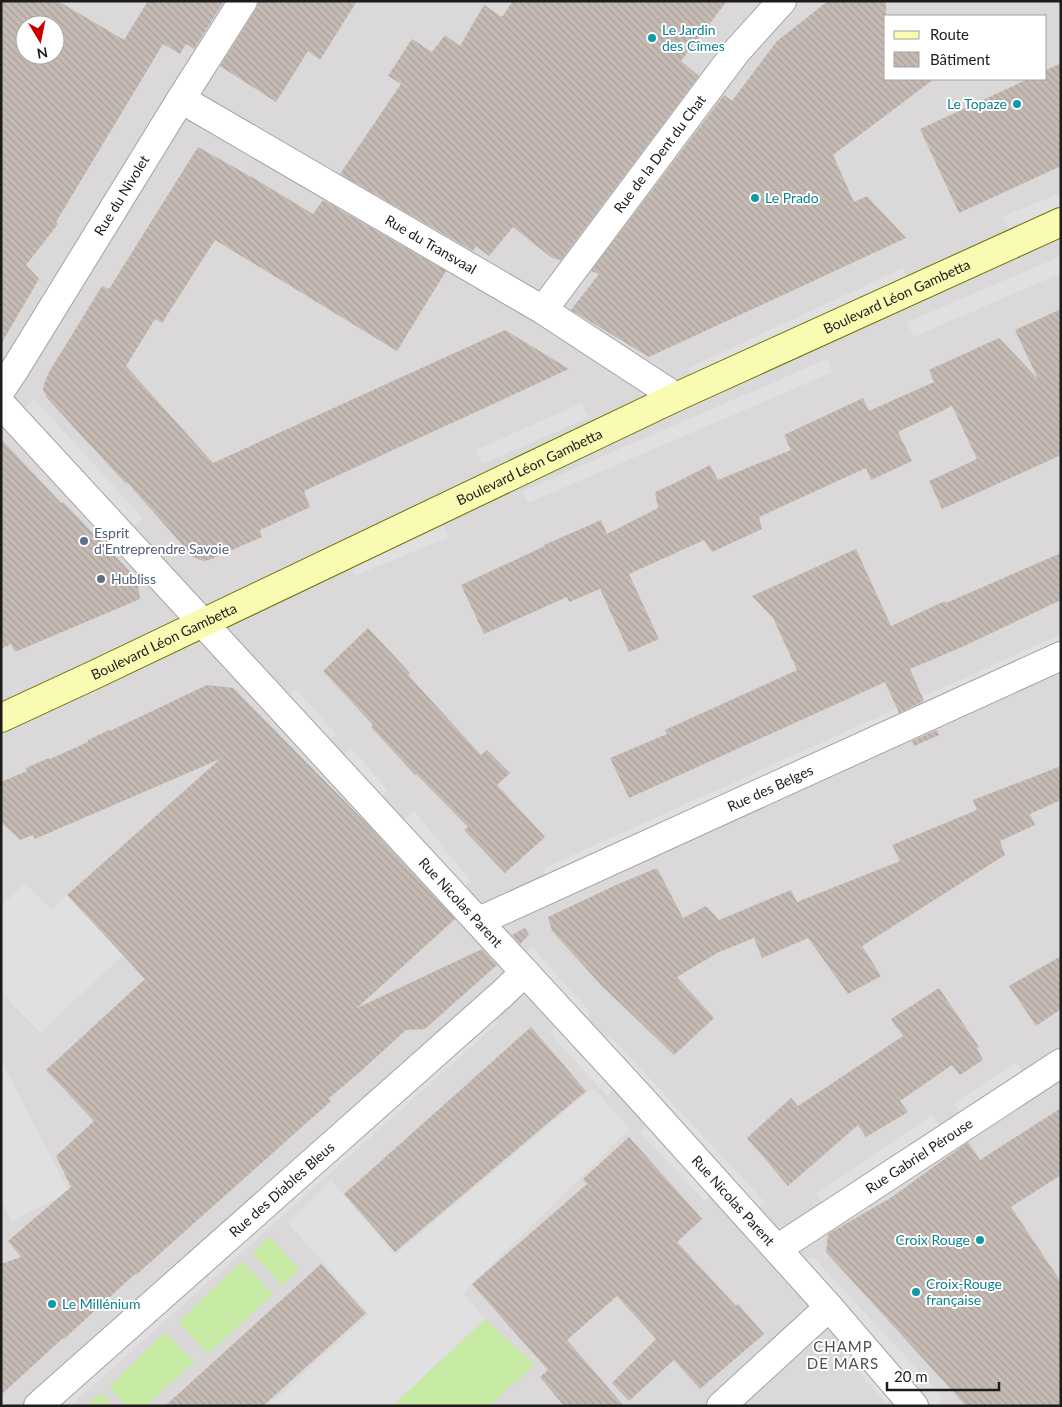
<svg xmlns="http://www.w3.org/2000/svg" width="1062" height="1407" viewBox="0 0 1062 1407" font-family="Lato,sans-serif">
<style>
.residential{fill:#dad8d8;fill-rule:evenodd}
.grass{fill:#c7eaa4}
.parking{fill:#e0e0e0}
.building{fill:url(#building-back-hatch);fill-rule:evenodd}
.lines{fill:none;stroke-linecap:round;stroke-linejoin:round}
.minor-casing{stroke:#a3a3a3;stroke-width:30}
.tertiary-casing{stroke:#a3a3a3;stroke-width:30}
.secondary-casing{stroke:#687302;stroke-width:30}
.minor{stroke:#fff;stroke-width:28}
.tertiary{stroke:#fff;stroke-width:28}
.secondary{stroke:#f8fbb1;stroke-width:28}
.culture-dot{fill:#0f9aa8;stroke:#fff;stroke-width:2}
.service-dot{fill:#5c6f8a;stroke:#fff;stroke-width:2}
.labels{text-anchor:middle;stroke-width:4;stroke-linejoin:round;paint-order:stroke}
.culture-label{font-size:14px;fill:#0d838f;stroke:#fff;text-anchor:start}
.street-label{font-size:14px;fill:#1c1c1c;stroke:#fff}
.service-label{font-size:14px;fill:#4e5e75;stroke:#fff;text-anchor:start}
.neighbourhood-label{font-size:15px;letter-spacing:1px;fill:#4f4f4f;stroke:#fff}
</style>
<defs>
<pattern id="building-back-hatch" width="6" height="6" patternUnits="userSpaceOnUse" patternTransform="scale(1.25)"><rect width="6" height="6" fill="#c5bbb4"/><path d="M-1 5l2 2M0 0l6 6M5-1l2 2" fill="none" stroke="#a9a09a"/></pattern>
</defs>
<rect width="100%" height="100%" fill="#ede9e1"/>
<path class="residential" d="M1 1H1061V1406H1ZM886 16H1046V79H886ZM25 25H55V55H25Z"/>
<path class="grass" d="M270 1237 299 1269 282 1286 252 1253Z
M242 1261 273 1294 208 1354 178 1322Z
M485 1319 535 1365 488 1406H392Z
M165 1332 194 1362 146 1406H126L109 1387Z
M101 1393 113 1406H86Z"/>
<path class="parking" d="M1061 193V207L1008 228 1003 216Z
M1061 256V273L914 337 907 322Z
M903 268 907 277 692 377 688 368Z
M827 359 833 372 528 503 523 491Z
M34 399 143 518 133 527 24 409Z
M582 403 588 418 482 464 476 450Z
M444 526 449 537 355 576 351 565Z
M1061 634V646L547 879 542 869Z
M296 689 336 734 328 741 287 696Z
M351 748 388 790 380 798 342 756Z
M414 811 471 881 459 891 402 821Z
M25 883 51 910 67 895 123 955 40 1033 1 992V906Z
M532 947 591 1013 582 1021 523 955Z
M488 1012 498 1023 70 1406H48Z
M557 1024 615 1089 607 1096 549 1032Z
M609 1035 765 1202 756 1210 601 1043Z
M1 1060 69 1192 12 1221 1 1200Z
M1016 1062 1025 1075 962 1116 954 1103Z
M593 1088 630 1129 463 1293 485 1319 392 1406H268L369 1314 288 1223 331 1180 395 1255Z
M932 1115 940 1126 824 1205 816 1193Z
M648 1125 714 1193 705 1201 640 1133Z
M812 1256 944 1398 935 1406H933L802 1265Z
M842 1335 895 1395 886 1403 833 1343Z"/>
<path class="building" d="M1 1H58L124 40 148 1H224L194 49 186 44 180 54 163 44 56 222 58 224 26 265 39 279 1 344ZM25 25H55V55H25Z
M259 1H357L320 60 308 51 276 102 220 66 256 9Z
M513 1H727L681 61 699 76 561 260 552 258 513 227 489 256 476 246 473 251 340 174 401 84 388 76 412 39 432 52 445 35 460 46 484 5 502 17Z
M828 1H886V79H934L833 155 854 202 867 196 906 238 649 357 571 310 599 274 591 271 724 95 732 101 777 41Z
M1061 63V166L959 213 920 129 1028 79H1046V70Z
M198 147 255 179 313 214 323 200 446 271 397 351 215 240 162 323 155 319 126 366 213 463 505 330 569 369 304 491 310 507 260 530 262 537 209 560 204 561 193 557 126 481 127 485 47 398 43 390 44 384 49 372 102 286 109 289Z
M1061 309V455L942 509 929 481 977 459 952 406 898 432 912 461 871 480 866 468 759 517 762 529 712 552 704 540 629 574 659 639 629 652 600 589 569 602 567 597 484 634 461 585 545 546 544 545 601 520 607 534 658 508 655 492 673 484 710 465 718 480 791 450 784 435 863 398 869 411 934 382 929 370 999 338 1038 379 1015 330Z
M1 439 61 503 63 502 137 579 140 599 15 652 11 644 1 649Z
M856 549 891 626 945 601 946 603 1061 553V600L962 647 910 669 924 701 899 713 885 682 629 798 610 758 667 734 665 730 797 670 773 618 752 596Z
M368 628 410 673 408 675 481 755 487 750 510 773 497 785 545 837 505 873 464 830 468 827 416 774 415 775 371 727 373 725 323 671Z
M207 685 233 688 368 825 455 919 357 1008 482 949 497 965 425 1029 406 1030 360 1072 328 1099 331 1101 136 1275 135 1274 64 1339 63 1338 1 1395V1264L21 1257 8 1241 71 1187 56 1156 94 1121 46 1070 145 979 67 895 220 759 35 839 33 835 20 840 1 822V782L27 771 26 768 49 758 50 759 88 742V740L109 730 110 731Z
M937 730 939 735 914 746 912 741Z
M1061 766V800L1030 814 1035 825 1000 841 1005 855 862 946 881 976 848 994 808 938 762 958 754 938 719 952 677 977 714 1018 674 1055 601 985 552 931 548 917 616 885 657 868 683 918 706 906 719 920 791 890 797 902 900 861 892 845 977 810 973 800Z
M525 928 529 935 520 944 512 935Z
M1061 956V1009L1036 1026 1009 986Z
M939 988 979 1047 977 1048 983 1060 960 1075 952 1065 900 1101 908 1112 866 1137 858 1125 788 1186 747 1138 791 1098 798 1106 903 1036 891 1019Z
M531 1027 586 1091 395 1252 344 1194Z
M1061 1108V1175L1011 1207 1061 1282V1406H966L826 1252 828 1234 892 1197 968 1142 980 1160Z
M629 1137 702 1219 677 1242 736 1306 738 1304 764 1334 700 1389 674 1360 629 1401 612 1383 656 1339 617 1296 567 1340 624 1406H564L540 1377 548 1370 472 1284 587 1184 583 1179Z
M321 1264 366 1313 354 1324 263 1406H165Z"/>
<g class="lines">
<g class="minor-casing">
<g id="minor">
<path id="s1" d="M181 99 543 310 676 397"/>
<path id="s2" d="M543 310 736 52 782 1"/>
<path id="s3" d="M1 390 15 369 181 99 243 1"/>
<path id="s4" d="M479 921 1061 656"/>
<path id="s5" d="M777 1249 1061 1063"/>
<path id="s6" d="M38 1406 502 994 525 972"/>
<path d="M721 1406 829 1307"/>
</g>
</g>
<g class="tertiary-casing">
<g id="tertiary">
<path id="s7" d="M1 404 639 1096 829 1307 914 1406"/>
</g>
</g>
<g class="secondary-casing">
<g id="secondary">
<path id="s8" d="M1 718 98 673 676 397 1061 222"/>
</g>
</g>
<use href="#minor" class="minor"/>
<use href="#tertiary" class="tertiary"/>
<use href="#secondary" class="secondary"/>
</g>
<g class="culture-dot">
<circle cx="652" cy="38" r="5"/>
<circle cx="1017" cy="104" r="5"/>
<circle cx="755" cy="198" r="5"/>
<circle cx="980" cy="1240" r="5"/>
<circle cx="916" cy="1292" r="5"/>
<circle cx="52" cy="1304" r="5"/>
</g>
<g class="service-dot">
<circle cx="84" cy="541" r="5"/>
<circle cx="101" cy="579" r="5"/>
</g>
<g class="labels">
<g class="culture-label">
<text x="662" y="35">Le Jardin<tspan x="662" dy="16">des Cîmes</tspan></text>
<text x="1007" y="109" text-anchor="end">Le Topaze</text>
<text x="765" y="203">Le Prado</text>
<text x="970" y="1245" text-anchor="end">Croix Rouge</text>
<text x="926" y="1289">Croix-Rouge<tspan x="926" dy="16">française</tspan></text>
<text x="62" y="1309">Le Millénium</text>
</g>
<g class="street-label">
<text dy="5" stroke="none"><textPath href="#s2" startOffset="195">Rue de la Dent du Chat</textPath></text>
<text dy="5" stroke="none"><textPath href="#s3" startOffset="229">Rue du Nivolet</textPath></text>
<text dy="5" stroke="none"><textPath href="#s1" startOffset="289">Rue du Transvaal</textPath></text>
<text dy="5" stroke="none"><textPath href="#s8" startOffset="990">Boulevard Léon Gambetta</textPath></text>
<text dy="5" stroke="none"><textPath href="#s8" startOffset="585">Boulevard Léon Gambetta</textPath></text>
<text dy="5" stroke="none"><textPath href="#s8" startOffset="180">Boulevard Léon Gambetta</textPath></text>
<text dy="5" stroke="none"><textPath href="#s4" startOffset="320">Rue des Belges</textPath></text>
<text dy="5" stroke="none"><textPath href="#s7" startOffset="678">Rue Nicolas Parent</textPath></text>
<text dy="5" stroke="none"><textPath href="#s5" startOffset="170">Rue Gabriel Pérouse</textPath></text>
<text dy="5" stroke="none"><textPath href="#s6" startOffset="326">Rue des Diables Bleus</textPath></text>
<text dy="5" stroke="none"><textPath href="#s7" startOffset="1082">Rue Nicolas Parent</textPath></text>
</g>
<g class="service-label">
<text x="94" y="538">Esprit<tspan x="94" dy="16">d'Entreprendre Savoie</tspan></text>
<text x="111" y="584">Hubliss</text>
</g>
<g class="neighbourhood-label">
<text x="843" y="1352">CHAMP<tspan x="843" dy="17">DE MARS</tspan></text>
</g>
</g>
<rect width="1062" height="1407" fill="none" stroke="#1c1c1c" stroke-width="5"/>
<rect x="884" y="15" width="162" height="65" fill="#ffffff" stroke="#a4a4a4"/>
<rect x="894" y="31" width="25" height="8" fill="#f8fbb1" stroke="#a4a4a4"/>
<text x="930" y="40" font-size="15" fill="#1c1c1c">Route</text>
<rect x="894" y="52" width="25" height="15" fill="url(#building-back-hatch)" stroke="#a4a4a4"/>
<text x="930" y="65" font-size="15" fill="#1c1c1c">Bâtiment</text>
<g transform="translate(40 40) rotate(170)"><circle r="24" fill="#ffffff" stroke="#a4a4a4"/>
<path d="M0-4L9 19L0 12L-9 19Z" fill="#c70002"/>
<text y="-8" font-size="14" font-weight="bold" text-anchor="middle" fill="#1c1c1c">N</text>
</g>
<path d="M887 1382v8h112v-8" fill="none" stroke="#1c1c1c" stroke-width="2.5"/>
<text x="894" y="1382" font-size="15" fill="#1c1c1c" stroke="#ffffff" stroke-width="4" paint-order="stroke">20 m</text>
</svg>
